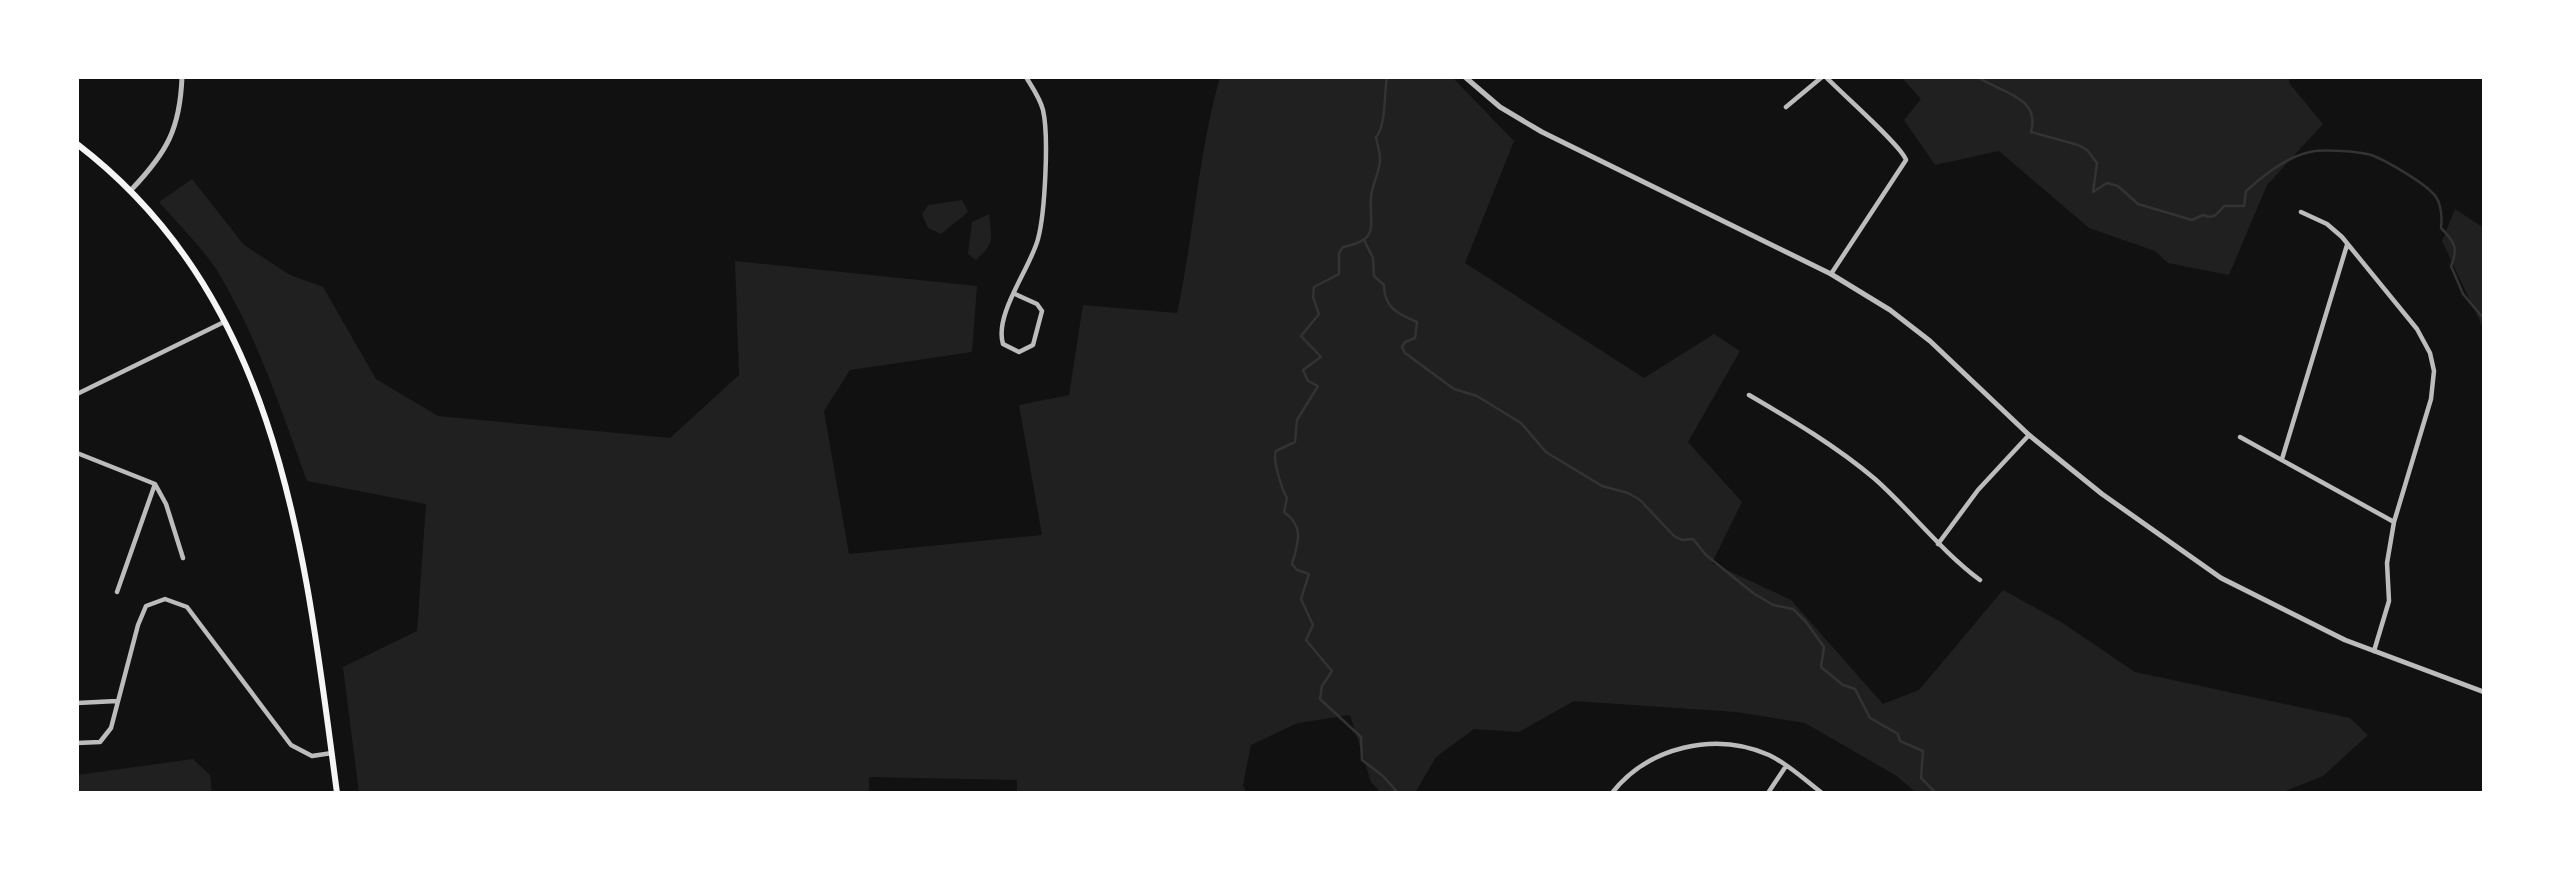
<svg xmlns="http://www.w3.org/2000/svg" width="2561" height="870" viewBox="0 0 2561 870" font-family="'Exo 2',sans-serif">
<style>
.green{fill:#202020}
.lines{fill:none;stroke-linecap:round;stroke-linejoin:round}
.stream{stroke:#333;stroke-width:2.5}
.minor{stroke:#bcbcbc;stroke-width:4.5}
.tertiary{stroke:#bcbcbc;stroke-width:5}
.secondary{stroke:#f5f5f5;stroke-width:6}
</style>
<rect width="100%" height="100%" fill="#111"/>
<path class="green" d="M1220 77H1452L1514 141 1465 263 1644 378 1714 334 1740 351 1688 442 1742 502 1712 563 1791 600 1883 704 1919 690 2003 590 2061 622 2135 672 2350 718 2368 735 2323 776 2280 793H1917L1895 775 1805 723 1736 712 1574 701 1519 732 1474 729 1436 757 1415 793H1381L1371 782 1350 715 1298 723 1251 745 1243 785 1246 793H1017V780L869 777V793H359L343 667 417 631 426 504 307 481C281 410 258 338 218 272 202 247 178 224 159 202L192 179 244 245 290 275 323 287 376 379 438 416 670 438 739 375 735 261 977 286 972 352 850 370 824 411 849 554 1042 535 1019 405 1069 395 1083 305 1177 313C1194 235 1198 154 1220 77Z
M1901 77H2290L2289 83 2323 124 2267 185 2229 275 2168 263 2155 251 2089 228 1999 151 1935 165 1904 120 1921 99Z
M962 200 968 212 941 234 928 228 922 214 928 205Z
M2455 209 2484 228V330L2442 241Z
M989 214C992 239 995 243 976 260L968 254 972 222Z
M193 759 210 775 212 793H77V775Z"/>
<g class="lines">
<path class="stream" d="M1387 77C1384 93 1386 127 1376 137 1377 144 1380 151 1380 159 1380 172 1372 184 1371 197 1369 225 1381 240 1343 247L1339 253V274L1314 287 1313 297 1319 314 1301 336 1321 357 1303 370 1308 381 1318 386 1297 420 1295 442 1276 451C1272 459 1282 490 1287 498L1284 512C1305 527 1298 543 1292 564L1297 570 1309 574 1301 599 1313 625 1306 640 1332 671 1322 686 1320 699 1361 737 1362 760 1383 776 1398 793
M1978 77C2001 93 2041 97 2031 132L2078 145 2087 150 2097 163 2093 192 2107 183 2118 186 2138 204 2192 220 2203 215C2214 220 2217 214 2224 206H2244L2246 191C2263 176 2286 157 2310 152 2323 149 2361 151 2374 156 2388 162 2427 184 2436 197 2442 206 2442 218 2441 228 2454 241 2459 248 2451 266L2463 294 2484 319
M1364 240 1373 258 1374 276 1384 285C1384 308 1398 314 1417 322L1415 338 1405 342 1402 347 1405 353 1454 389 1477 396 1521 423 1546 452 1602 486 1628 493 1640 500 1674 536 1682 540 1693 539 1706 555 1753 593 1773 605 1793 609 1806 622 1824 647 1821 667 1843 685 1855 689 1870 718 1898 734 1900 741 1923 751 1921 778 1936 793"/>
<path class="minor" d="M1826 77C1841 93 1902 146 1906 160L1831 274
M1786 107 1822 77
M2301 212 2327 224 2342 237 2417 329 2430 353 2434 371 2431 399 2394 522 2387 563 2389 601 2374 651
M1015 294 1037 304 1042 311 1033 345 1019 352 1003 344C994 314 1030 269 1038 239 1045 213 1049 136 1043 110 1040 98 1032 87 1026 77
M77 394 224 322
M1749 395C1792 420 1836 446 1875 479 1911 511 1941 551 1980 580
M2240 437 2394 522
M77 453 155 484 166 504 183 558
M2282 459 2347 245
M1938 544 1978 490 2029 435
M117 592 155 484
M77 703 117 701
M77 743 100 742 111 728 138 625 146 606 165 599 187 607 291 745 312 756 332 753
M1612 793C1648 747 1715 731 1769 755 1788 764 1805 780 1822 793
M1768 793 1786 766"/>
<path class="tertiary" d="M1465 77 1500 107 1542 132 1831 274 1890 310 1930 341 2029 435 2102 494 2221 578 2345 640 2484 692
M132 189C167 152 180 129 182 77"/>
<path class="secondary" d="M77 144C282 301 305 555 337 793"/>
</g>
<rect width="2561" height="870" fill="none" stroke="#ffffff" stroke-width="158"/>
</svg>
